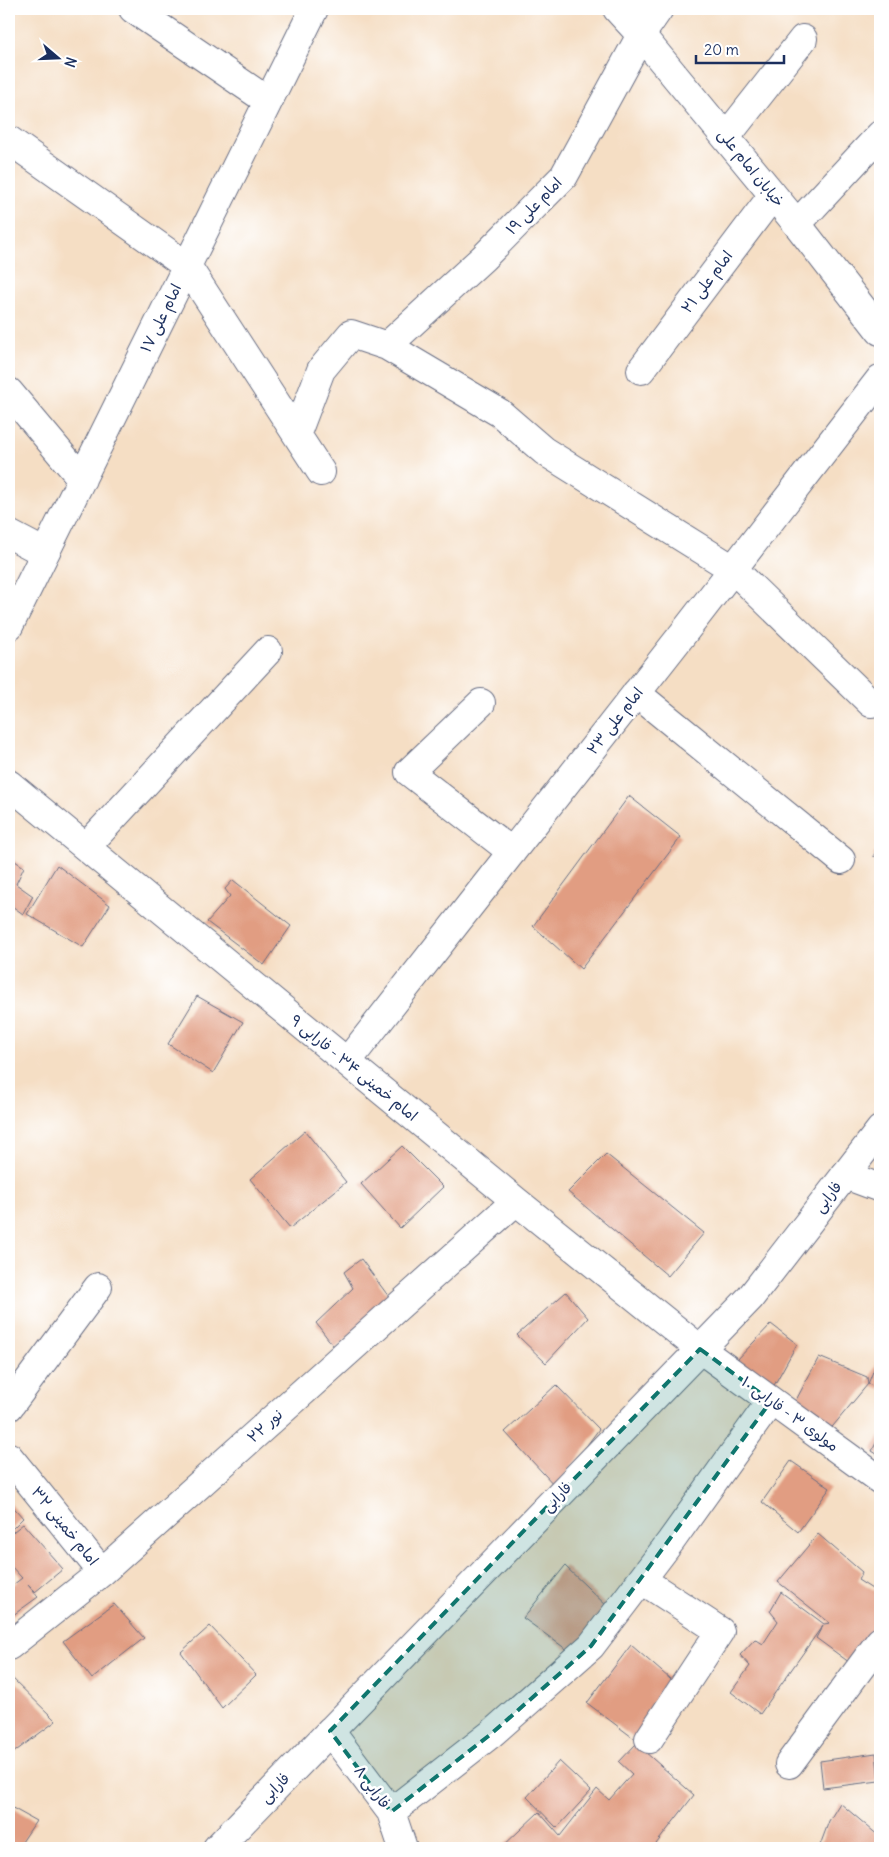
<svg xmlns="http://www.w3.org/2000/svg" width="889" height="1857" viewBox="0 0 889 1857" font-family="Delius,'Playpen Sans Arabic',sans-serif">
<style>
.building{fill:#e19d82}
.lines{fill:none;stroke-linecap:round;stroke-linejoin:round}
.minor-casing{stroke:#676c82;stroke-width:30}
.tertiary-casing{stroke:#676c82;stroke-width:30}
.minor{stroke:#fff;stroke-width:28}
.tertiary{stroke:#fff;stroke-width:28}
.marked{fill:#0f766e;fill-opacity:0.2;stroke:#0f766e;stroke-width:4;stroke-dasharray:10 6;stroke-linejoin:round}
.labels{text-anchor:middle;stroke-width:5;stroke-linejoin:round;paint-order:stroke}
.street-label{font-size:15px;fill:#1b2f5e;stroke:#fff}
</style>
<rect width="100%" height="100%" fill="#fff"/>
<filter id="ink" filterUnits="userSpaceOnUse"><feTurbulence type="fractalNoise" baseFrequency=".02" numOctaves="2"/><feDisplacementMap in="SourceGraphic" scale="10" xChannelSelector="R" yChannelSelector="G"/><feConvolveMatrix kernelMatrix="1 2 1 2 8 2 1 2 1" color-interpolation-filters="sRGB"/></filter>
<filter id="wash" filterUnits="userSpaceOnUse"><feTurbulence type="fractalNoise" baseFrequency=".0096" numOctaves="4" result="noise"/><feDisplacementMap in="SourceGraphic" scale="20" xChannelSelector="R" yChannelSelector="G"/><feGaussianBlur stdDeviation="1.12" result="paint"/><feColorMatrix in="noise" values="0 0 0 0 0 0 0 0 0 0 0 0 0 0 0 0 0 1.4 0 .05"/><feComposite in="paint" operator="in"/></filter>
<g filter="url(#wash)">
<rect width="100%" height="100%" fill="#f5dec4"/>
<g id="blocks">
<path class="building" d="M629 796 681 837 581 969 533 926Z
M880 846V857L873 856Z
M9 857 24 867 16 884 33 896 23 914 9 904Z
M57 865 110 905 83 947 27 914Z
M233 880 291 926 264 965 207 922 230 896 225 889Z
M197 996 243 1022 213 1073 168 1044Z
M305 1131 346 1182 290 1228 250 1179Z
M402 1146 443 1187 400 1228 361 1184Z
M606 1154 704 1233 668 1276 568 1192Z
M361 1259 392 1301 335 1348 316 1323 353 1288 344 1272Z
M566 1292 588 1318 546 1363 517 1335Z
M771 1324 797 1344 767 1398 736 1361Z
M880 1354V1389L868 1384Z
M819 1357 867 1377 868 1384 828 1432 815 1434 821 1419 795 1402Z
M556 1385 599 1429 556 1487 505 1432Z
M880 1435V1456L872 1451Z
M791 1461 830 1488 798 1532 762 1502Z
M9 1502 23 1518 9 1532Z
M23 1524 63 1569 35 1592 28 1585 38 1597 9 1618V1588L22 1578 9 1564V1535Z
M818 1534 862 1572 858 1580 880 1594V1636L857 1668 816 1638 823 1625 760 1714 731 1692 750 1666 740 1655 755 1639 763 1644 778 1621 770 1611 781 1592 824 1624 830 1623 778 1582Z
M565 1566 610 1609 573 1654 523 1618Z
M114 1604 144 1638 92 1679 63 1641Z
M210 1626 256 1675 222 1708 181 1652Z
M631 1645 677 1685 636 1740 587 1703Z
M9 1675 56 1721 9 1756Z
M636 1744 694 1795 656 1844 661 1848H501L539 1812 560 1836 597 1789 609 1800 632 1774 619 1762Z
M876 1753 879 1781 823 1788 820 1761Z
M559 1761 591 1791 557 1828 527 1797Z
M840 1803 880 1837V1848H819L829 1821Z
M9 1806 36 1821 18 1848H9Z"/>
</g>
</g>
<g filter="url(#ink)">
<use href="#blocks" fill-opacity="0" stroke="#676c82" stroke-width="1"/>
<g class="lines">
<g class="minor-casing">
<path id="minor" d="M133 9 268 101
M617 9 641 35 797 224 880 331
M726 137 803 39
M9 140 187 266 321 472
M797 224 880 135
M387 346 483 258 564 176 641 35 659 9
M641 370 773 195
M9 392 82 479
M297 433 321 370 351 334 387 346 500 413 544 451 733 569 871 703
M9 534 45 553
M9 626 314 9
M636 693 841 860
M481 703 409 772 512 852
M9 784 516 1201 700 1349 880 1480
M86 847 268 651
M347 1062 682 635 880 379
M845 1175 880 1188
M9 1407 98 1287
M9 1457 102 1572
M642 1580 720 1631 649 1739
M9 1646 102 1572 516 1201
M330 1731 391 1812 403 1848
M789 1764 880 1641
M391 1812 491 1734 591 1646 671 1541 771 1401"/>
</g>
<g class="tertiary-casing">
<path id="tertiary" d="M217 1848 750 1298 880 1130"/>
</g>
<use href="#minor" class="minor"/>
<use href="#tertiary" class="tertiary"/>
</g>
</g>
<path class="marked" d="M700 1349 771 1401 591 1646 491 1734 391 1812 330 1731Z"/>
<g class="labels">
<g class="street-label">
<text transform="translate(751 168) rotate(51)" y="5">خیابان امام علی</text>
<text transform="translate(534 206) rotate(-46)" y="5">امام علی ۱۹</text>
<text transform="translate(707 282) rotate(-53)" y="5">امام علی ۲۱</text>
<text transform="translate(161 318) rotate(-64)" y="5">امام علی ۱۷</text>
<text transform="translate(615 721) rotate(-52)" y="5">امام علی ۲۳</text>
<text transform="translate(354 1068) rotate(39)" y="5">امام خمینی ۳۴ - فارابی ۹</text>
<text transform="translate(828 1197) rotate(-52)" y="5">فارابی</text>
<text transform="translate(790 1414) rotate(36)" y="5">مولوی ۳ - فارابی ۱۰</text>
<text transform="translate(265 1426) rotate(-42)" y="5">نور ۲۲</text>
<text transform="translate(557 1497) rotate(-46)" y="5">فارابی</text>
<text transform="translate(65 1526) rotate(51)" y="5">امام خمینی ۳۲</text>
<text transform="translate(372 1787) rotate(53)" y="5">فارابی ۸</text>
<text transform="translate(275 1788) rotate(-46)" y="5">فارابی</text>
</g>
</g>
<rect width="889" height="1857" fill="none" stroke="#fff" stroke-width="30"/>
<g transform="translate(58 58) rotate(109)" stroke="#ffffff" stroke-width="4" paint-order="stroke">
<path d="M0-4L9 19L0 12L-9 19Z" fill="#1b2f5e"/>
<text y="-8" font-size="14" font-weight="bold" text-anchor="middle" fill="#1b2f5e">N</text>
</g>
<path d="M696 55v8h88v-8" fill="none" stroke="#1b2f5e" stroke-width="2.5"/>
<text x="704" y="55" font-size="15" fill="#1b2f5e" stroke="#ffffff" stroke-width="4" paint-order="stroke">20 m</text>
</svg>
